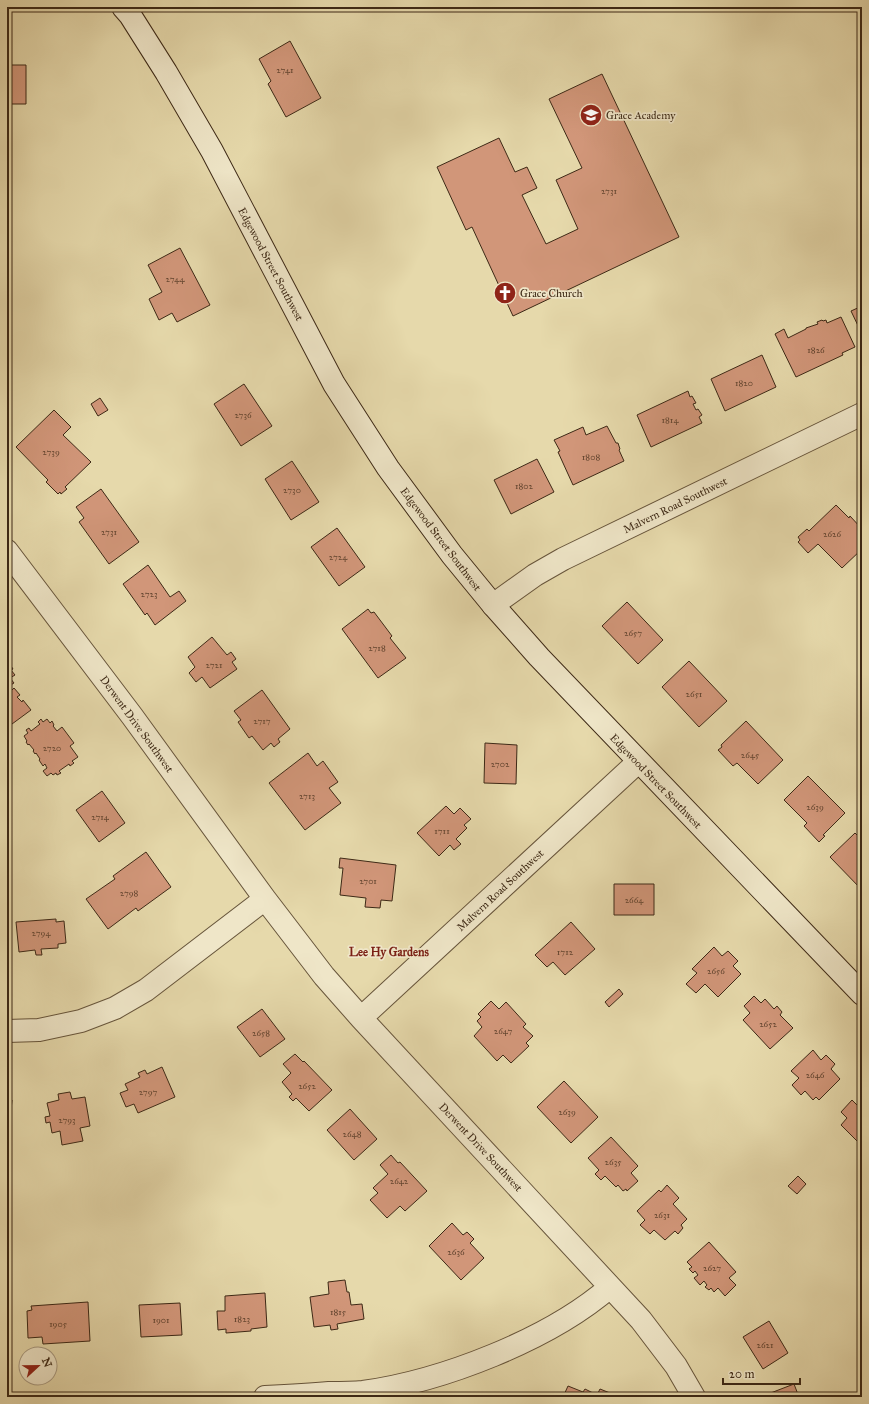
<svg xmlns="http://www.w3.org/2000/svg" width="869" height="1404" viewBox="0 0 869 1404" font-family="'IM FELL Great Primer',serif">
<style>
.building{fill:#d19679;stroke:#3d2916}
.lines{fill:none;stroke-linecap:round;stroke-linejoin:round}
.street-casing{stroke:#67553b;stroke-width:24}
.secondary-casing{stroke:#3d2916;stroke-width:24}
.street{stroke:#efe6c8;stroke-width:22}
.secondary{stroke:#efe6c8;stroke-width:22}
.labels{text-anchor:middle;stroke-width:3.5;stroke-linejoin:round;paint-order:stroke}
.number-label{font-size:9px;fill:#62442f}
.poi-label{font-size:11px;fill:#3d2916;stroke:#efe6c8;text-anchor:start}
.street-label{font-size:11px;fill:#3d2916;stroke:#efe6c8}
.neighbourhood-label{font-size:12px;font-weight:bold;fill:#7a1f14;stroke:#efe6c8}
</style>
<rect width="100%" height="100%" fill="#e6d9ab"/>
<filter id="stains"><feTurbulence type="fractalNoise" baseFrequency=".005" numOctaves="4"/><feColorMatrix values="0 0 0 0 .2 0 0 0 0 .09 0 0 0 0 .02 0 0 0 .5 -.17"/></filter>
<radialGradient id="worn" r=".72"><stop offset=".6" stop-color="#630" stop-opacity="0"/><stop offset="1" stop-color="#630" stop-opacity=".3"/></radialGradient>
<path class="building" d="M290 41 321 98 286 117 268 84 271 81 259 59Z
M7 65H26V104H7Z
M602 74 679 237 513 316 472 227 466 230 437 167 499 138 515 172 527 167 537 188 522 195 546 244 578 229 556 180 582 168 549 99Z
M180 248 210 305 177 322 172 313 159 320 149 299 162 292 148 265Z
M862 306V334L851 311Z
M841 317 855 347 842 353 843 355 796 377 775 334 784 329 788 338 806 329V328L818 324 817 322 822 320 823 321 826 320 827 323Z
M762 355 776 387 725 411 711 379Z
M244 384 272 426 241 446 214 404Z
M688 391 690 397 692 396 696 403 693 404 696 410 698 409 702 415 699 417 702 423 651 447 637 415Z
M100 398 108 410 98 416 91 404Z
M54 410 71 427 63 435 91 462 65 487 67 489 61 494 60 492 58 494 46 482 48 480 16 447Z
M607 426 616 443H618L620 449 619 450 624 461 573 485 558 452 560 451 554 440 583 427 586 435Z
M537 459 554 492 511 514 494 480Z
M292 461 319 502 291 520 265 479Z
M101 489 139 542 109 564 79 522 84 518 76 507Z
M836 505 849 518 850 516 862 529V549L842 568 818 544 808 553 798 542 800 540 798 537 807 529 809 531Z
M337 528 365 567 339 586 311 547Z
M148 565 170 597 179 591 186 601 155 625 147 613 145 615 123 584Z
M627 602 663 640 638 664 602 626Z
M368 609 371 613 374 612 392 636 390 638 406 658 378 678 342 629Z
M212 637 227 655 231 652 236 659 232 662 237 669 210 688 202 677 196 682 189 673 195 667 188 657Z
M689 661 727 701 699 727 662 687Z
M7 665 9 667 11 666 13 669 11 670 15 675 10 678 14 683 9 686 12 690 14 688 20 695 17 697 22 702 23 700 31 710 12 724 7 717Z
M262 690 290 729 278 739 280 742 274 747 271 743 263 750 252 736 249 738 238 722 241 720 234 711Z
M41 719 43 722 47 719 50 723 52 721 54 725 53 726 57 731 62 727 74 743 70 746 78 757 72 761 74 763 70 766 69 764 59 771 61 773 57 775 56 773 53 775 51 773 47 776 43 771 47 768 45 764 43 766 39 760 40 759 36 753 35 754 33 751 34 750 29 744 28 745 26 742 27 741 24 736 28 733 26 730 29 728 31 731 40 724 38 722Z
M746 721 783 760 758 784 737 763 733 766 718 750 722 747 721 745Z
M485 743 517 745 516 784 484 783Z
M308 753 317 766 323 761 338 782 329 788 341 803 305 830 269 783Z
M808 776 845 813 823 835 825 836 819 842 804 826 807 823 784 800Z
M102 791 125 823 99 842 76 810Z
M446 806 454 814 460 808 471 819 464 825 467 828 456 839 461 844 454 850 450 845 439 856 417 833Z
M855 833 862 840V890L830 857Z
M146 852 171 887 138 911 136 908 108 929 86 899 115 879 113 876Z
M340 858 396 865 392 901 381 900 380 908 365 907 366 898 340 895 343 868H339Z
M614 884H654V915H614Z
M56 919V922L64 921 66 943 58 944V948L41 949 42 955H36L35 950 19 952 16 922Z
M571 922 595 949 565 975 553 962 547 967 535 955Z
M714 947 722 956 728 951 738 961 733 966 741 974 718 997 705 984 696 993 686 984 697 973 692 969Z
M619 989 623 994 609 1007 605 1002Z
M754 996 761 1003 765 999 774 1009 777 1006 782 1012 780 1015 793 1028 770 1049 743 1020 750 1013 744 1006Z
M491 1001 499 1009 506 1002 526 1024 523 1027 533 1036 526 1043 529 1046 511 1063 503 1055 497 1061 474 1036 482 1027 477 1021 481 1017 478 1014Z
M262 1009 285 1039 260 1057 237 1027Z
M813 1050 821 1060 826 1055 835 1064 831 1069 840 1079 819 1100 816 1097 813 1100 805 1091 801 1095 792 1085 799 1078 791 1071Z
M295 1054 303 1062 304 1061 332 1090 309 1111 296 1098 293 1101 289 1097 292 1094 282 1082 291 1073 283 1064Z
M162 1067 175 1097 138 1113 134 1104 126 1107 120 1093 128 1090 125 1084 140 1077 138 1073 145 1070 147 1074Z
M564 1081 598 1117 571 1143 537 1107Z
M70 1092 72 1099 85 1097 90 1126 80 1128 83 1141 62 1145 60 1131 52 1133 50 1122 46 1123 45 1117 50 1116 47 1103 59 1100 58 1094Z
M7 1099 12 1100 9 1131 7 1130Z
M852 1100 859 1107 862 1103V1146L841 1125 847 1118 841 1112Z
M350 1109 377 1139 354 1160 327 1130Z
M611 1137 638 1166 631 1173 638 1181 627 1191 626 1189 623 1191 618 1185 616 1187 605 1176 601 1180 595 1174 599 1170 588 1158Z
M391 1155 398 1163 400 1162 427 1191 405 1211 400 1206 387 1218 370 1200 378 1193 373 1188 388 1174 380 1165Z
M798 1176 806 1184 797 1194 788 1186Z
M667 1185 679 1198 673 1204 687 1219 681 1225 683 1228 678 1234 675 1231 665 1240 654 1230 650 1234 640 1225 645 1220 637 1211 659 1190 661 1192Z
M452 1223 463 1235 467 1232 474 1239 470 1243 484 1258 461 1280 429 1246Z
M709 1242 736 1272 729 1278 736 1285 725 1296 718 1288 714 1292 711 1288 709 1290 705 1287 707 1285 704 1281 700 1285 694 1278 698 1275 695 1271 693 1273 689 1269 692 1267 687 1262Z
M345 1280 347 1292H349L351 1305 362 1304 364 1319 337 1324 338 1329 331 1330 330 1325 314 1327 310 1297 329 1294 328 1282Z
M265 1293 267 1327 251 1329V1331L226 1333V1329L218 1330 217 1311H225V1296Z
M88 1302 90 1341 43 1344 42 1337 28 1338 27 1311 32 1310 31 1306Z
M180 1303 182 1335 141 1337 139 1305Z
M769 1321 788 1353 763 1369 743 1337Z
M794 1384 799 1397H769L768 1394Z
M568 1386 583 1392 585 1389 597 1395 600 1389 610 1393 608 1397H563Z"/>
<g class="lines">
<g class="street-casing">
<path id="street" d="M7 551 132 716 265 899 146 990 115 1008 81 1021 39 1030 7 1031
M493 605 535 575 563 559 862 414
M265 899 324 976 361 1018 641 1320 676 1366 694 1397
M361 1018 638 762
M265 1397C287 1396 308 1395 329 1393 340 1393 352 1393 363 1392 442 1381 549 1340 610 1287"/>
</g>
<g class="secondary-casing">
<path id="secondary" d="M123 7 130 15 166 72 212 151 334 384 388 468 452 555 493 605 539 657 862 994"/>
</g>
<use href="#street" class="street"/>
<use href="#secondary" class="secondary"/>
</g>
<defs>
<g id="school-disc" transform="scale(1.15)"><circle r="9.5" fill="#8f2418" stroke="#efe6c8"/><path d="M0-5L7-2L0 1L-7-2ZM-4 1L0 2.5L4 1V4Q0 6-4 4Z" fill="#fff"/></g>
<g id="church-disc" transform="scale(1.15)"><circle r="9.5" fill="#8f2418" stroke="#efe6c8"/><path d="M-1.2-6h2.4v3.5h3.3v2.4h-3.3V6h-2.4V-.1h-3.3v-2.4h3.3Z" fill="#fff"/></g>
</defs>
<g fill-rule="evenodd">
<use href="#school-disc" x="591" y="115"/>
<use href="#church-disc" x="505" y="293"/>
</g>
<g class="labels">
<g class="number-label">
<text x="285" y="73">2741</text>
<text x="609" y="194">2731</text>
<text x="175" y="282">2744</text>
<text x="816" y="353">1826</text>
<text x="744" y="386">1820</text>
<text x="243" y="418">2736</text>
<text x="670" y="423">1814</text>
<text x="51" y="455">2739</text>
<text x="591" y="460">1808</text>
<text x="524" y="489">1802</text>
<text x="292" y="493">2730</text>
<text x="109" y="535">2731</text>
<text x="832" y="537">2626</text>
<text x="338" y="560">2724</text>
<text x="149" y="597">2723</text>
<text x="633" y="636">2657</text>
<text x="377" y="651">2718</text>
<text x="214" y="668">2721</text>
<text x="694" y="697">2651</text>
<text x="262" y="724">2717</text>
<text x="52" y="751">2720</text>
<text x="750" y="758">2645</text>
<text x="500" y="767">2702</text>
<text x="307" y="799">2713</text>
<text x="815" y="810">2639</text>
<text x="100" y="820">2714</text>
<text x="442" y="834">1711</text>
<text x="368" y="884">2701</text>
<text x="129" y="896">2798</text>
<text x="634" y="903">2664</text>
<text x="41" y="936">2794</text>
<text x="565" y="955">1712</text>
<text x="716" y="974">2656</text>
<text x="768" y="1027">2652</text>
<text x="503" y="1034">2647</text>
<text x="261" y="1036">2658</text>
<text x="815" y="1078">2646</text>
<text x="307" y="1089">2652</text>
<text x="148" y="1095">2797</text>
<text x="567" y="1115">2639</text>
<text x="67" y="1123">2793</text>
<text x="352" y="1137">2648</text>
<text x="613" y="1165">2635</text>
<text x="399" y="1184">2642</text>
<text x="662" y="1218">2631</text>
<text x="456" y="1255">2636</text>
<text x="712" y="1271">2627</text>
<text x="338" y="1315">1815</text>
<text x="242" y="1322">1823</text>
<text x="161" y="1323">1901</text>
<text x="58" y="1327">1905</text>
<text x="765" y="1348">2621</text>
</g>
<g class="poi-label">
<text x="606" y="119">Grace Academy</text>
<text x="520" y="297">Grace Church</text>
</g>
<g class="street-label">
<text transform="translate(271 264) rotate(62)" y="4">Edgewood Street Southwest</text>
<text transform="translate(675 505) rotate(-26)" y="4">Malvern Road Southwest</text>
<text transform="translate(441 539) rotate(53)" y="4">Edgewood Street Southwest</text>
<text transform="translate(137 724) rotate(54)" y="4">Derwent Drive Southwest</text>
<text transform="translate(656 781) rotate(46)" y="4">Edgewood Street Southwest</text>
<text transform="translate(500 890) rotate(-43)" y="4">Malvern Road Southwest</text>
<text transform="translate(481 1147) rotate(47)" y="4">Derwent Drive Southwest</text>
</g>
<g class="neighbourhood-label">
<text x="389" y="956">Lee Hy Gardens</text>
</g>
</g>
<rect width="869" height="1404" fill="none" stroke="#e6d9ab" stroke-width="24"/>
<rect x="8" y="8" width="853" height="1388" fill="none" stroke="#3d2916" stroke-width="2"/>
<rect x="12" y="12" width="845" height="1380" fill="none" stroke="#3d2916"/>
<g transform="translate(38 1366) rotate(68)"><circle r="19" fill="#efe6c8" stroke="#a89a81"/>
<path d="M0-3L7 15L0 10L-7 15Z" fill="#8f2418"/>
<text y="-6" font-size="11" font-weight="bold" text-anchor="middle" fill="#3d2916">N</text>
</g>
<path d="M723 1378v6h77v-6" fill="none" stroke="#3d2916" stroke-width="2"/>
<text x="729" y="1378" font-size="12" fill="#3d2916" stroke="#efe6c8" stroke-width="3" paint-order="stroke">20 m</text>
<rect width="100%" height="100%" filter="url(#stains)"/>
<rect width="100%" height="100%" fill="url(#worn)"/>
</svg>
